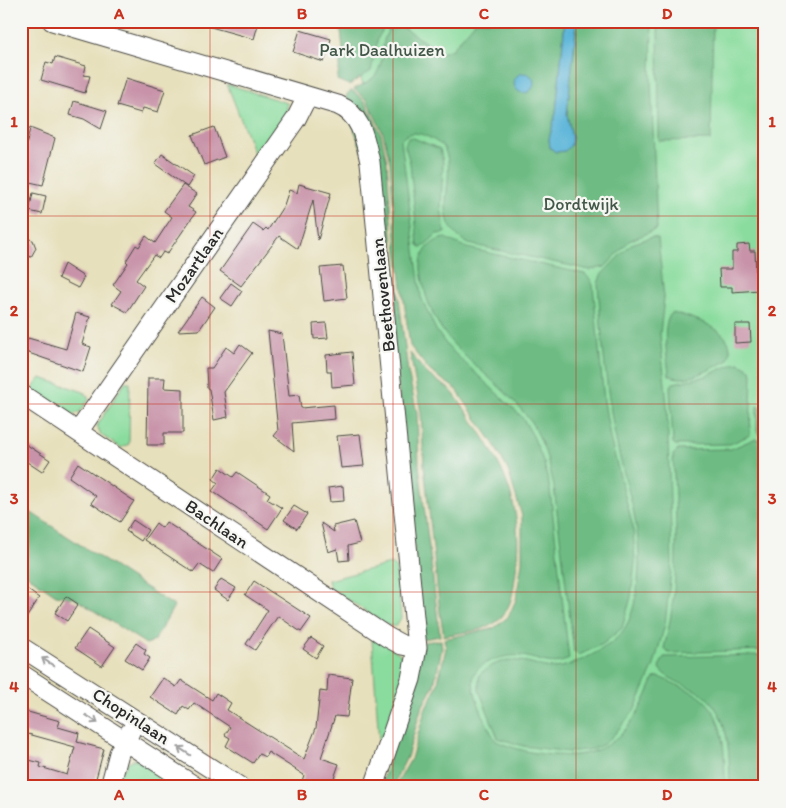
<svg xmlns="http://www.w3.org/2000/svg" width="786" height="808" viewBox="0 0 786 808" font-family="Itim,sans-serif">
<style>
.green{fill:#89dc9d;stroke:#5a8464}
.forest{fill:#6ebc84;stroke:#4c7458}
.water{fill:#5bb5d9;stroke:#437082}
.building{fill:#c893a8}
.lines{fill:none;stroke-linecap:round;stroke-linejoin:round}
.minor-casing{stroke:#474641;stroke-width:21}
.minor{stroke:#fff;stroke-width:19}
.oneway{stroke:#a0a0a0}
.grid{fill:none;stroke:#c8321e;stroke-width:1;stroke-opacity:0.55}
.labels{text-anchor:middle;stroke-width:4.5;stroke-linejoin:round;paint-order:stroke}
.park-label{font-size:18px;fill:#425748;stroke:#f6f6f2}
.street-label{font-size:18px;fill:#2b2b2b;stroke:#f6f6f2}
.neatline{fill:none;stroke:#c8321e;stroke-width:2}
.grid-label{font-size:16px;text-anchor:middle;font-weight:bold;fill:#c8321e}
</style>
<rect width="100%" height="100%" fill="#f6f6f2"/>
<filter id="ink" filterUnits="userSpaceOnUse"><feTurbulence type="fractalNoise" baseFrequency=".02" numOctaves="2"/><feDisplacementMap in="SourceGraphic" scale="10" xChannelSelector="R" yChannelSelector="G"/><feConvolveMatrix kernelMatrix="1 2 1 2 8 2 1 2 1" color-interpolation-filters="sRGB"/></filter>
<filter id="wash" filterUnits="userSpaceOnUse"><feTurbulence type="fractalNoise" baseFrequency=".0096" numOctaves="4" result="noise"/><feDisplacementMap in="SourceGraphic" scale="20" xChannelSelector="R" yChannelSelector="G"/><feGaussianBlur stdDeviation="1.12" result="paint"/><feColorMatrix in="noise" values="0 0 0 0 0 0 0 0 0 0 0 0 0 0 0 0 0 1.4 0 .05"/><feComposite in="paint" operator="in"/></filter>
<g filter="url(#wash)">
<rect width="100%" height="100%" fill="#e7e0bc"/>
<path class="green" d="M341 21H765V787H406L453 657 553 628 540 513 428 343 388 142 367 96Z
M227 84 287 103V113L291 116 260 161 256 158Z
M41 378 84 392 89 399 80 412 72 415 67 413 65 416 29 392Z
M125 382H130L129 444 121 448 101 435 97 426Z
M391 564 396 568 401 618 396 626H389L330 588 328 580Z
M374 636 400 654 406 669 383 744 379 742 372 640Z
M135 759 139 761 176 787H116L122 768 125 769 128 762Z"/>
<path class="forest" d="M340 21H388L378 38 371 71 349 85 337 80 343 49Z
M476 21H565L556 113 549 139 550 147 556 152 565 151 572 138 567 114 577 21H652L651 80 657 229 629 241 605 267 590 270 469 244C425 220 461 178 443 146 431 138 412 125 401 140L421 297 436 330 448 347 522 417 533 436 544 463 550 489 569 659C551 668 539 658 521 656 507 654 474 662 473 679 472 693 488 729 496 741 514 749 534 754 555 755 612 760 635 726 654 678L659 677C670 682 683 687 694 693 727 711 724 754 725 787H395L411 759 425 710 437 686 446 648 444 639 494 628 508 617 516 600 522 562V516L508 470 495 446 456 389 430 371 410 346 397 249 390 162 383 133 367 100 354 89C361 85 372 81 377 73 387 54 377 39 395 22L441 53 452 49Z
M658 21H713L711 140 659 141Z
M352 90 365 101 381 134 387 162 393 250 408 372 417 413 419 465 440 636 423 639 380 202 345 103 347 94Z
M411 137 440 149 443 162 441 207 445 233 437 234 422 248 418 245 410 163 405 146 407 139Z
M652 237 658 238 664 298 660 334 667 405 672 563 665 624 654 665 634 711 613 736 604 744 593 749 568 752 523 746 498 738 479 690V675C497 658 516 658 538 665 545 667 553 669 561 667 575 664 593 655 605 647 627 634 633 614 637 590 646 524 623 486 613 424 605 377 601 331 598 284L601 275 631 244Z
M445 238 467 248 585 274 590 279 593 285 604 401 610 438 633 527 635 562 631 597 622 628 603 644 579 655 574 652 554 487C549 462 542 434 525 414 482 361 430 348 421 270 419 255 430 240 445 238Z
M672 313C693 317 743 332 727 361 712 368 686 385 669 375 668 360 660 323 672 313Z
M410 353C417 360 422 370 430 376 437 382 448 386 454 394 498 456 527 498 515 578 513 595 510 614 493 624 481 631 463 632 449 635L444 636 440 613 424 465 421 413Z
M740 363 751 370 752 374 750 435 730 444 675 445 673 443 670 388 673 383 703 377 733 364Z
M757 406 765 409V435H760L757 432Z
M754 439 765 440V650L668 653 664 648C681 584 676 520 673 455L678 450 731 449Z
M21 506 174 606 154 641 146 644 74 598 56 595 21 571Z
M441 640 442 648 434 685 421 709 407 757 392 787H381L424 642Z
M765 655V787H730C729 757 731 721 707 698 696 687 663 680 659 667L664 657Z"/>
<path class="water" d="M565 21H577L567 114 572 138 571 145 565 151 556 152 550 148 549 139 556 113Z
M514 83a10 10 0 1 1 20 0a10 10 0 1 1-20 0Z"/>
<g id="blocks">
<path class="building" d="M201 21H259L254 39 200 24Z
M300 30 331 39 324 62 293 52Z
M55 57 86 66 84 75 90 76 85 93 41 80 46 62 53 64Z
M126 78 165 90 158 112 143 108 141 113 117 106Z
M74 101 107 111 101 129 84 119 70 115Z
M214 127 225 157 204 165 192 135Z
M30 128 55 138 43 185 21 180V169Z
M162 154 194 176 187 187 155 164Z
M299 184 331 193 318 240 313 200 298 249 279 236 241 286 220 271 253 224 263 231 266 228 268 230 284 205 289 190 297 193Z
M183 185 197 194 188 207 196 212 167 254 163 252 159 258 154 255 136 280 144 286 127 312 112 304 121 291 113 285 128 263 126 261 136 245 139 247 146 236 155 243 172 217 164 211Z
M33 193 46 196 42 214 29 211Z
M21 237 33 240 36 248 31 257 21 254Z
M749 244 750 251H755L756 274H760V290L732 292V287H720L719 269H732V252H737V245Z
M64 264 84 277 78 288 58 278Z
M343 266 347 298 324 301 320 268Z
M231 283 242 291 232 306 220 298Z
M202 297 215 307 199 330 178 331Z
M76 313 90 317 82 344 91 347 83 372 23 351 28 338 66 349Z
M326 323 328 338 314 339 313 324Z
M735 324H750L751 342 735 343Z
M268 331 282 334 289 396 299 395 301 408 334 405 335 419 292 423 294 451 274 436 278 431Z
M240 344 252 353 224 392 228 417 214 420 209 389 207 388 206 368H212L226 347 234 353Z
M352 352 355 385 332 387 331 371H327L326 355Z
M148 378H165L164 388 183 389V433H164V445H147Z
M360 434 364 466 341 468 337 436Z
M21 441 50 460 42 472 21 458Z
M78 463 134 501 120 522 91 503 96 496 69 477Z
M220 468 233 477 237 472 270 494 267 499 282 508 268 529 212 491 218 483 213 479Z
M343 486 344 501 330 502 328 488Z
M294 506 307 514 297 529 284 520Z
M133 520 148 530 141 541 126 531Z
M354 521 360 543 348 546 349 560 339 561 337 549 328 552 321 523 334 532 333 526Z
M166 522 222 559 213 573 199 564 193 572 144 540 156 523 162 528Z
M221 579 236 588 228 600 214 590Z
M254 581 311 618 301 632 278 616 255 650 246 644 268 610 245 595Z
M21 585 39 598 21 626Z
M66 596 78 604 67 621 55 613Z
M88 629 115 647 102 666 75 648Z
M311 638 323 646 316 658 303 649Z
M136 643 146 650 144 654 150 658 142 670 125 659Z
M328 675 352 678 347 717 335 716 321 758 339 764 331 787H300L304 775 268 752 265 757 259 754 253 763 226 746 230 738 225 735 230 727 194 703 189 710 183 706 178 715 150 697 163 678 176 687 181 680 212 700 216 693 231 703 227 710 304 759 316 728 320 691 327 692Z
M21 710 60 721 58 727 79 733 77 742 104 749 95 782H97V787H21V758L41 763 40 767 67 775 75 747 21 732Z"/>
</g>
</g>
<g filter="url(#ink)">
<use href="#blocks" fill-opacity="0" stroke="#474641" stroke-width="1"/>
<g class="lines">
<g class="minor-casing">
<path id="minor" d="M52 21 338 105C362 115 365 140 370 162L417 648 411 679 374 787
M21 394 387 637 402 645 417 648
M78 432 296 119 307 97
M21 647 240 787
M21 674 196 787
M110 787 119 753 130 732"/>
</g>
<use href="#minor" class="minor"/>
</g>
<defs><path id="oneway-shaft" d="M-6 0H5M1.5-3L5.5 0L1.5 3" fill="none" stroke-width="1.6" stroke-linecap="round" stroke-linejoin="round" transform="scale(1.25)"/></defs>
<g class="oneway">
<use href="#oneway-shaft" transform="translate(48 662) rotate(-147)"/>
<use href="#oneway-shaft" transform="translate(92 719) rotate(33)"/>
<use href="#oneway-shaft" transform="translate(184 751) rotate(-147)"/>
</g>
</g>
<path class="grid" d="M210 21V787M393 21V787M576 21V787M21 216H765M21 404H765M21 592H765"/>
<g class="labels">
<g class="park-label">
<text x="382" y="56">Park Daalhuizen</text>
<text x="581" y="210">Dordtwijk</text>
</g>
<g class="street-label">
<text transform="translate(194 265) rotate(-55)" y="6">Mozartlaan</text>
<text transform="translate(383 295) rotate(-96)" y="6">Beethovenlaan</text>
<text transform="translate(217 524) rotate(34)" y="6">Bachlaan</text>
<text transform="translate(131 716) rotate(33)" y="6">Chopinlaan</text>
</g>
</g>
<rect width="786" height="808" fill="none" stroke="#f6f6f2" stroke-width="55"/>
<rect x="28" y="28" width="730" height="752" class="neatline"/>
<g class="grid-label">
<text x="119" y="19">A</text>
<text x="302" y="19">B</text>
<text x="484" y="19">C</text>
<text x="667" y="19">D</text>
<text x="14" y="127">1</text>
<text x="772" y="127">1</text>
<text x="14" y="316">2</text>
<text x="772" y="316">2</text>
<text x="14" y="504">3</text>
<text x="772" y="504">3</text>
<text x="14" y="692">4</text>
<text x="772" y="692">4</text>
<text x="119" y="800">A</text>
<text x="302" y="800">B</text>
<text x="484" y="800">C</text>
<text x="667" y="800">D</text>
</g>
</svg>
